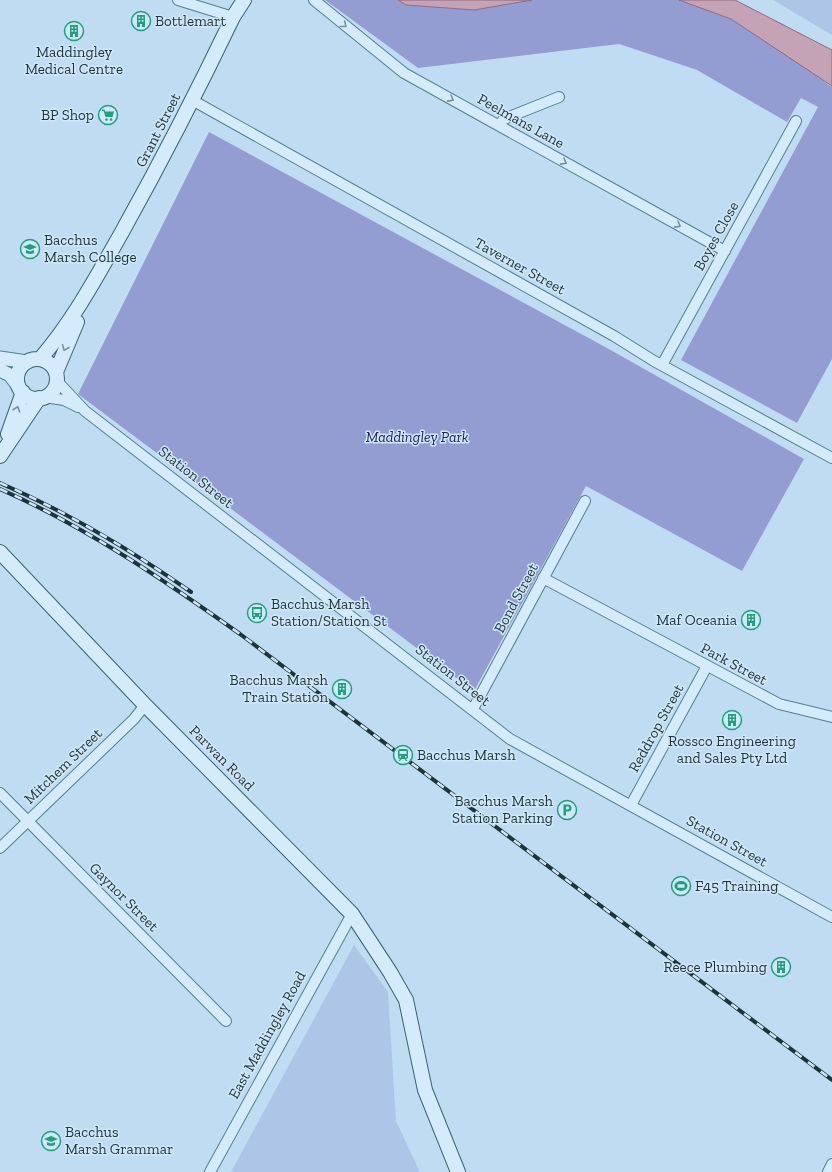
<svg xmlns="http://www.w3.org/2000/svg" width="832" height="1172" viewBox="0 0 832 1172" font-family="'Zilla Slab',serif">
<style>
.farmland{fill:#adc6e8}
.green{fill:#939dd1}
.water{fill:#c3a3b5;stroke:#92697f}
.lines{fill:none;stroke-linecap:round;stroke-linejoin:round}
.minor-casing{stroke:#567e8c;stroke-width:12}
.tertiary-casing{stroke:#567e8c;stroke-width:15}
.secondary-casing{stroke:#39626e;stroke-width:16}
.minor{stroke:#d4ebfc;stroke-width:10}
.tertiary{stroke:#d4ebfc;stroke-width:13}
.secondary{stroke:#d4ebfc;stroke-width:14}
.rail-casing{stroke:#1c343b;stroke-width:4}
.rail{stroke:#d0e7f8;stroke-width:2.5;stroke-dasharray:8;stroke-linecap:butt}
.oneway{stroke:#78909c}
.labels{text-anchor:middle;stroke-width:3;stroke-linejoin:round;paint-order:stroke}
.poi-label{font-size:15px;fill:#1c343b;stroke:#d0e7f8;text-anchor:start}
.street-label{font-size:15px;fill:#1c343b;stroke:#d0e7f8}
.park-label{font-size:15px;font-style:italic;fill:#212259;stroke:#d0e7f8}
</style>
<rect width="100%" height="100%" fill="#c0dcf2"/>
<path class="farmland" d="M773 0H832V35Z
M354 945 388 992 396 1121 420 1172H231Z"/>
<path class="green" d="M325 0H398L406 5 474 10 532 0H679L731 19 803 65 830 86H832V359L797 423 681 360 818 107 801 98 787 122 697 70 619 44 418 68Z
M209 132 607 348 804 459 742 571 586 486 474 691 78 394Z"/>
<path class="water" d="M398 0H532L474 10 406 5Z
M679 0H735L832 50V86L731 19Z"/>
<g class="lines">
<g class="minor-casing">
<path id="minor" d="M178 0 233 17
M314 0 404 73 725 251
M192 100 614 336 654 361 832 458
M499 125 504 119 559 97
M662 365 796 121
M57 381 85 411 510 739 832 917
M44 397 64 400 78 407
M543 578 779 704 832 717
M473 709 585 501
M0 793 226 1021
M631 805 707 666
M0 848 134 719 145 705
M210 1172 352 914
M828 1172 832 1164"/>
</g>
<g class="tertiary-casing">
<path id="tertiary" d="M0 358 27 362
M0 370 10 375 19 387"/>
</g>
<g class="secondary-casing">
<path id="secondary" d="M40 359C73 321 97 276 122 232 161 162 198 90 233 17L244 0
M17 379a20 20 0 1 1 40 0a20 20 0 1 1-40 0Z
M56 372 77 322
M8 434 23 392
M0 456 39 398
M0 552 145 705 352 914 390 972 406 1000 425 1090 458 1172"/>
</g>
<use href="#minor" class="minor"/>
<use href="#tertiary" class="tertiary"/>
<use href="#secondary" class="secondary"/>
<g class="rail-casing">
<path id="rail" d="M0 483C67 512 131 550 191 592
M0 489C86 527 164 580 240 634L832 1080"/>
</g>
<use href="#rail" class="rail"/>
</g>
<defs><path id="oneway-chevron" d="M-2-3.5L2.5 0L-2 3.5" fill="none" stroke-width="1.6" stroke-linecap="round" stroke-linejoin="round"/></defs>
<g class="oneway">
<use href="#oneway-chevron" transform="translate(344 25) rotate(39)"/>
<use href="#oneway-chevron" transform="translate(451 99) rotate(29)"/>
<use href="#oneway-chevron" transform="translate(564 162) rotate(29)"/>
<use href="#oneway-chevron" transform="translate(678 225) rotate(29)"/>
<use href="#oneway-chevron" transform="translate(65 348) rotate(112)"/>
<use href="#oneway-chevron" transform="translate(17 409) rotate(-71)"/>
</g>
<defs>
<g id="building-ring" transform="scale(1)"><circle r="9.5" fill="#d0e7f8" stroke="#21a07c" stroke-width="1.5"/><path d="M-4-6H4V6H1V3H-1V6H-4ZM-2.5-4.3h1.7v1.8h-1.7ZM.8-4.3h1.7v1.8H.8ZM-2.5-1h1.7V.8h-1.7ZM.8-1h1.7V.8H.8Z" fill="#21a07c"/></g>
<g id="supermarket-ring" transform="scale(1)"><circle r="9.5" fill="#d0e7f8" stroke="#21a07c" stroke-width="1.5"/><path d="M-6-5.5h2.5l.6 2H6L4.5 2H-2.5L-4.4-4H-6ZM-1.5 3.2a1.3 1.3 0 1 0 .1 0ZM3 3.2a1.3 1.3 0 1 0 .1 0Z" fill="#21a07c"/></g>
<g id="school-ring" transform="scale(1)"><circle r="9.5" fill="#d0e7f8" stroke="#21a07c" stroke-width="1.5"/><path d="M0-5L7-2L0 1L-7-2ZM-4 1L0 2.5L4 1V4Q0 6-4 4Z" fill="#21a07c"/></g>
<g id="bus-ring" transform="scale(1)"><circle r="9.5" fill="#d0e7f8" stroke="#21a07c" stroke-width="1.5"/><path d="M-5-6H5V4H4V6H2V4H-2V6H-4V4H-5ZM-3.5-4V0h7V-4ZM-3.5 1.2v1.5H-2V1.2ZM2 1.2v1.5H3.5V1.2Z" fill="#21a07c"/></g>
<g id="station-ring" transform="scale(1)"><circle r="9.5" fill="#d0e7f8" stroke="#21a07c" stroke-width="1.5"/><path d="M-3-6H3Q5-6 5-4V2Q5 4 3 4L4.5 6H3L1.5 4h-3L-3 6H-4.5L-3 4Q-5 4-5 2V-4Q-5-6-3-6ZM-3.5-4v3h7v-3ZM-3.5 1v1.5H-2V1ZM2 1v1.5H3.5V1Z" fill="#21a07c"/></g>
<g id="parking-ring" transform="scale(1)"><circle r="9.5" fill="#d0e7f8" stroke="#21a07c" stroke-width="1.5"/><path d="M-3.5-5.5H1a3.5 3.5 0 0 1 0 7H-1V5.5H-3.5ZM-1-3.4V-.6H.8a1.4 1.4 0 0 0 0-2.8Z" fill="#21a07c"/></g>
<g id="stadium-ring" transform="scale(1)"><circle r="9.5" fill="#d0e7f8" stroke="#21a07c" stroke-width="1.5"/><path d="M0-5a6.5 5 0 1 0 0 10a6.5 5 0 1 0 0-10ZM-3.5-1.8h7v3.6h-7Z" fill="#21a07c"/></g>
</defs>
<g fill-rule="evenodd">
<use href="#building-ring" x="141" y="21"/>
<use href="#building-ring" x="74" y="31"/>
<use href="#supermarket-ring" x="108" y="115"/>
<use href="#school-ring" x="30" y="249"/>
<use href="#bus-ring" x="257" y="613"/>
<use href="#building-ring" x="751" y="620"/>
<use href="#building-ring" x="342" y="689"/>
<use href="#building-ring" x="732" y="720"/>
<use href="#station-ring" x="403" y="755"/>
<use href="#parking-ring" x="567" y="810"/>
<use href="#stadium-ring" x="681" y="886"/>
<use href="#building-ring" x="781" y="967"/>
<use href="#school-ring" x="51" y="1141"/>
</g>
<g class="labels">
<g class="poi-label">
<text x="155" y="26">Bottlemart</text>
<text x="74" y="57" text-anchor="middle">Maddingley<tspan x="74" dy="17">Medical Centre</tspan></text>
<text x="94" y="120" text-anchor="end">BP Shop</text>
<text x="44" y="245">Bacchus<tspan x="44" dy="17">Marsh College</tspan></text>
<text x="271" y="609">Bacchus Marsh<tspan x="271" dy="17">Station/Station St</tspan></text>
<text x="737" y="625" text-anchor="end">Maf Oceania</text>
<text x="328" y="685" text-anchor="end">Bacchus Marsh<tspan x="328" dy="17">Train Station</tspan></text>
<text x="732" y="746" text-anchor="middle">Rossco Engineering<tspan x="732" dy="17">and Sales Pty Ltd</tspan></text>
<text x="417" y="760">Bacchus Marsh</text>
<text x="553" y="806" text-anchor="end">Bacchus Marsh<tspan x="553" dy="17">Station Parking</tspan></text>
<text x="695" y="891">F45 Training</text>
<text x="767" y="972" text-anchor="end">Reece Plumbing</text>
<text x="65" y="1137">Bacchus<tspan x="65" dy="17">Marsh Grammar</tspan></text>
</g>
<g class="street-label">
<text transform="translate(521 121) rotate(29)" y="5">Peelmans Lane</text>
<text transform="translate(158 130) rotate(-63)" y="5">Grant Street</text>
<text transform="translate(716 236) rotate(-61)" y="5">Boyes Close</text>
<text transform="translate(520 266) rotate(29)" y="5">Taverner Street</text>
<text transform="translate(196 477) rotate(38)" y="5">Station Street</text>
<text transform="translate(516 598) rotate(-62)" y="5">Bond Street</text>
<text transform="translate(734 664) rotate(28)" y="5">Park Street</text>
<text transform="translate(453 675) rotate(38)" y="5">Station Street</text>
<text transform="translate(656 728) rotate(-61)" y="5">Reddrop Street</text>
<text transform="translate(222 758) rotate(45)" y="5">Parwan Road</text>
<text transform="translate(63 766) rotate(-44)" y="5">Mitchem Street</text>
<text transform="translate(727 841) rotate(29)" y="5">Station Street</text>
<text transform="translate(124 897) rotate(45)" y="5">Gaynor Street</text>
<text transform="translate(267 1035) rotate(-61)" y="5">East Maddingley Road</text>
</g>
<g class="park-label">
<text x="417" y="442">Maddingley Park</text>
</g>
</g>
</svg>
